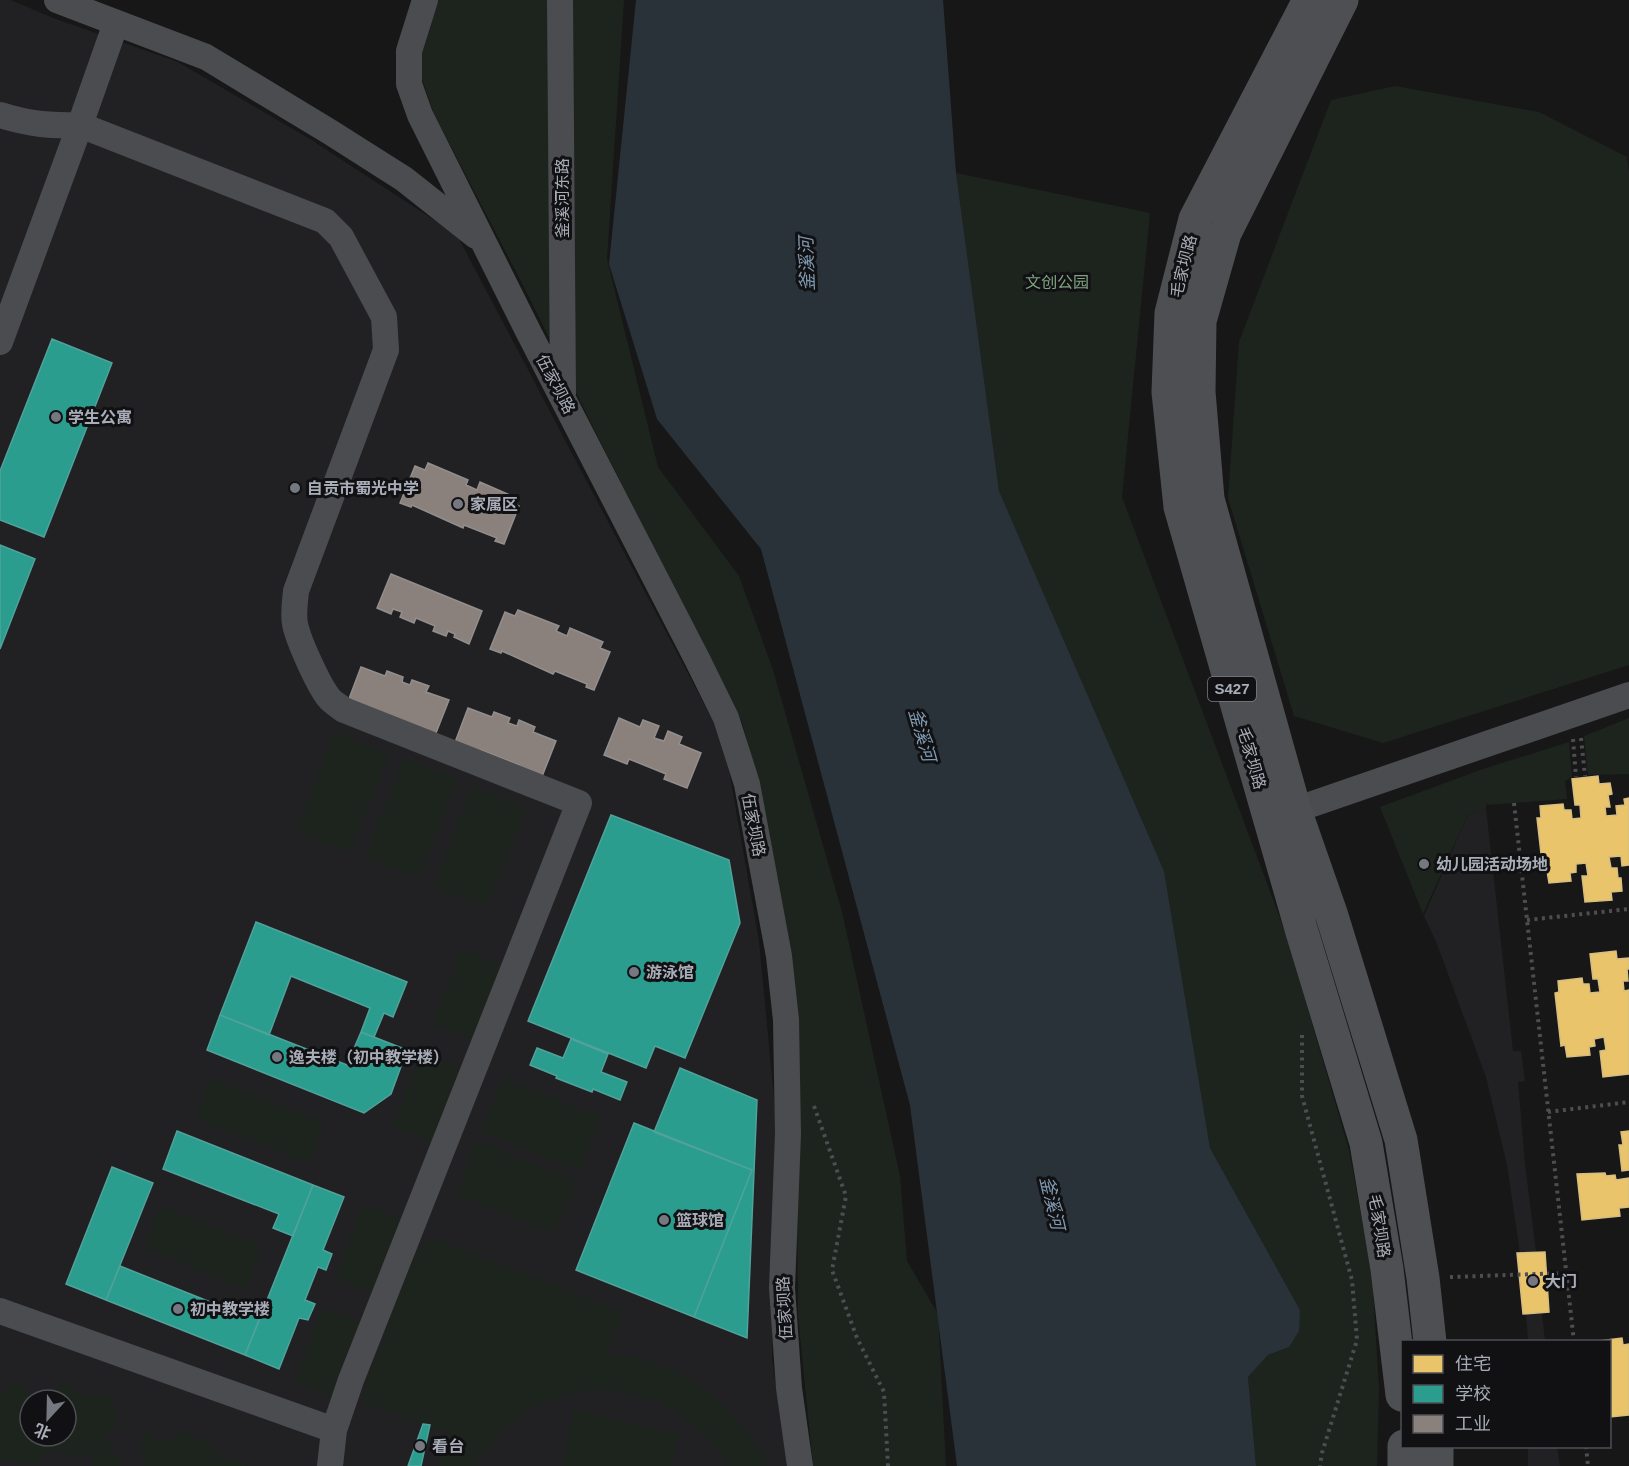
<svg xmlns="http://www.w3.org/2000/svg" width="1629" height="1466" viewBox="0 0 1629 1466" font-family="Arial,'Noto Sans SC',sans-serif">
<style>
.built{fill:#212123;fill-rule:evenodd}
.green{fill:#1d241e}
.water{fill:#2a3239}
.homes{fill:#e9c46a;stroke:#d6bd81;stroke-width:1.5}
.schools{fill:#2a9d8f;stroke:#50a29b;stroke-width:1.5}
.industry{fill:#8a817c;stroke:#938e8e;stroke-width:1.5}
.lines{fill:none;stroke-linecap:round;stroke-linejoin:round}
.path{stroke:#4d4e52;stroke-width:4;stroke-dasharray:3 4.5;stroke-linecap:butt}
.minor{stroke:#4b4c50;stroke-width:26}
.major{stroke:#4d4f52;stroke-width:33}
.poi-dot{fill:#757880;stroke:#111113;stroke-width:2}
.labels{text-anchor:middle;stroke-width:6;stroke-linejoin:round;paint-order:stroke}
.shield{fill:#111113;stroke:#7b7e86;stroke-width:1.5}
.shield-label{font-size:15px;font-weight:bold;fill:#a8adb8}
.street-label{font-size:16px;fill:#a8adb8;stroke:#111113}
.park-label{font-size:16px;fill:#7fa381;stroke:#111113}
.poi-label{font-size:16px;font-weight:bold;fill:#a8adb8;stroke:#111113;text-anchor:start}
.water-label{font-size:18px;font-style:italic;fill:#7f9bb3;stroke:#111113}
</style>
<rect width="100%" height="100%" fill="#171717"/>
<path class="built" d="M0 0H11L53 18 178 62 310 139 457 235 724 742 759 941 776 1119 772 1358 787 1466H0ZM30 1400H66V1436H30Z
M1486 808 1513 1051H1521L1525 1081 1518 1082 1525 1164 1536 1252 1520 1253 1507 1165 1486 1077 1437 944 1424 916 1468 814Z
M1542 1313 1545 1341H1528L1526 1314Z
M1528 1447H1557L1560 1466H1528Z"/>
<path class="green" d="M436 0H624L607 259 658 467 739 576 773 670 842 912 900 1176 907 1261 938 1314 946 1466H813L798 1315 797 1201 763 803 742 722 598 437 525 289 434 114 422 79V41Z
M1395 86 1539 112 1627 157 1629 172V665L1383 743 1294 716 1228 498 1239 342 1331 100Z
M956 173 1150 213 1122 497 1286 934 1349 1150 1372 1275 1379 1389 1377 1466H1256L1248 1377 1268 1355 1289 1347 1300 1310 1210 1148 1164 871 999 491Z
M1629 718V774L1588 775 1584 736Z
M335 732 389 754 350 852 296 831Z
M1569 742 1572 777 1565 781 1567 799 1487 805 1486 802V808L1468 814 1423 914 1380 807 1483 769Z
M404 758 458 780 418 878 365 857Z
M473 787 526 809 487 907 433 886Z
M462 950 501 965 472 1039 433 1024Z
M422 1052 460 1067 431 1141 393 1126Z
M211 1078 324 1123 308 1163 195 1118Z
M503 1078 601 1118 580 1171 481 1131Z
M477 1141 576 1181 554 1234 456 1194Z
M363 1204 401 1219 373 1293 335 1278Z
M161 1206 262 1246 245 1289 144 1248Z
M438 1240 623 1312 606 1354C662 1358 713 1384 746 1430 754 1441 763 1453 768 1466H727C717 1446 700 1428 681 1415 609 1367 518 1391 476 1466H439L453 1435 362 1402 364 1388 415 1255 426 1243Z
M323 1308 361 1323 332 1397 294 1382Z
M13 1382H23L29 1395 39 1400H30V1436H66V1400H54L63 1383C79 1394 93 1398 112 1396L119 1426 104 1434 121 1463 120 1466H94L91 1456 79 1453 73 1458 59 1451 44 1454C40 1466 27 1466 16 1460L0 1462V1394Z
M574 1410 678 1434 671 1466H562Z
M146 1430 154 1435V1442L161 1439 169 1442 180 1431 189 1433 194 1439 205 1438 211 1444 219 1460 231 1461 239 1458 248 1466H142L145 1462 142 1461 144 1448 138 1443Z"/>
<path class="water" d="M636 0H943L956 173 999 491 1164 871 1210 1148 1300 1310 1299 1331 1289 1347 1268 1355 1248 1377 1256 1466H957L910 1105 761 549 657 419 609 264Z"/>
<path class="homes" d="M1598 776 1599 784 1610 783 1612 794 1608 795 1610 807H1605L1606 816 1617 815 1616 806 1625 805 1624 799 1629 798V865L1622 866 1621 856 1609 857 1611 868H1617L1618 878H1621L1622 891 1611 892 1612 900 1585 902 1582 876H1588L1586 863 1576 864V872L1570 873 1571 881 1549 883 1547 871H1543L1537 818H1541L1540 806 1563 804 1564 810H1571L1572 819 1581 818 1580 805H1575L1572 779Z
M1616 951 1617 959 1629 958V969H1627L1628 981H1623L1624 991 1629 990V1074L1603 1077 1600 1051 1606 1050 1604 1037 1594 1039 1595 1046 1589 1047 1590 1055 1567 1057 1565 1045 1561 1046 1555 993 1559 992 1558 981 1582 978 1583 984H1589L1590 993 1600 992 1598 979H1593L1590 954Z
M1629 1131V1170L1622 1171 1619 1145H1623L1621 1132Z
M1605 1173 1606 1176 1615 1175 1616 1180 1629 1178V1207L1619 1208 1620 1216 1582 1220 1577 1174Z
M1545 1252 1549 1312 1523 1314 1517 1253Z
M1622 1338 1623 1345 1629 1344V1415L1610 1417V1342L1598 1341Z"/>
<path class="schools" d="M52 339 112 363 44 537 0 520V471Z
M0 545 35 559 0 649Z
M611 815 729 860 740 923 685 1058 655 1046 646 1068 528 1021Z
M256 922 407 982 393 1017 384 1013 374 1037 361 1032 370 1008 291 976 269 1035 220 1015Z
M220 1015 347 1065 361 1032 407 1050 391 1094 364 1113 207 1050Z
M571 1039 608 1054 601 1072 627 1082 620 1100 593 1089 592 1092 556 1078 557 1076 530 1065 537 1048 563 1058Z
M680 1068 757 1100 747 1338 694 1317 752 1170 654 1132Z
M634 1123 752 1170 694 1317 576 1270Z
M177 1131 313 1185 293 1236 273 1228 279 1214 163 1169Z
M112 1167 153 1183 106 1300 66 1284Z
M313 1185 344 1197 323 1250 332 1254 326 1270 318 1267 305 1300 315 1304 308 1320 299 1318 279 1369 245 1355Z
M120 1266 243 1315 249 1300 265 1306 245 1355 106 1300Z
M423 1424 430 1425 421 1466H408Z"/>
<path class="industry" d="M428 463 468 480 466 485 477 490 480 482 512 496 509 502 519 506 504 544 495 541 497 538 464 525 463 528 412 505 411 507 400 503 415 466 425 470Z
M391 574 482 611 469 644 454 637 455 634 448 631 446 636 433 631 435 626 416 618 414 623 400 617 402 612 393 609 391 614 377 608Z
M518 610 559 626 556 631 567 636 570 628 603 642 600 648 610 652 594 690 586 687 587 684 555 671 553 674 502 651 501 653 490 649 505 612 515 616Z
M361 667 385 676 387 671 403 677 402 682 410 685 412 680 429 686 426 692 449 700 434 738 347 704Z
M468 708 492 717 494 712 510 718 508 723 517 726 519 720 535 727 533 732 556 741 541 779 517 769 519 765 481 750 480 755 454 745Z
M619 718 640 727 643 720 659 726 654 738 664 741 668 731 682 737 679 744 701 753 687 788 664 779 666 774 629 759 627 764 604 755Z"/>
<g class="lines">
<path class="path" d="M1581 738 1585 776
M1573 739 1576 777
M1514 803 1574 1342
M1527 920 1629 909
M1302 1035V1096L1352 1280 1357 1340 1322 1453 1320 1466
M814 1106 846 1196 832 1270 857 1338 884 1392 888 1466
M1548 1112 1629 1102
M1450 1277 1567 1273
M1586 1446 1588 1466"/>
<path class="minor" d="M57 0 206 57 330 132 404 179 476 236
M425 0 409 51V84L420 115 529 333 697 659 726 718 747 784 779 956 786 1020 788 1134 782 1288 789 1388 800 1466
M560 0 563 393
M0 115C28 124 50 126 80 125L116 23
M0 342 80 125 325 221 341 237 384 317 386 350 296 591C295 602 293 613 295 624 298 640 319 686 329 698 333 703 339 706 344 710L579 803 351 1380 334 1430 330 1466
M1295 810 1629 695
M0 1311 334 1430"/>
<path class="major" d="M1309 0 1195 219 1171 313 1168 392 1180 507 1302 932 1366 1143 1387 1269 1402 1395
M1342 0 1225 233 1200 321 1199 392 1208 499 1295 810 1332 916 1401 1140 1423 1278 1430 1342
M1404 1466V1446
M1437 1466V1446"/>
</g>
<g class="poi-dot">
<circle cx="56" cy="417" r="6"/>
<circle cx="295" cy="488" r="6"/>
<circle cx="458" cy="504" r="6"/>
<circle cx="1424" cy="864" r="6"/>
<circle cx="634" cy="972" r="6"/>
<circle cx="277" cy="1057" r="6"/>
<circle cx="664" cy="1220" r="6"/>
<circle cx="1533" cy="1281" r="6"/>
<circle cx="178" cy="1309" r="6"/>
<circle cx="420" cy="1446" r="6"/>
</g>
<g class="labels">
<rect class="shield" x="1208" y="677" width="48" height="24" rx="4.5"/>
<g class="shield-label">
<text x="1232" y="694">S427</text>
</g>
<g class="street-label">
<text transform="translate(562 198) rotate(-90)" y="6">釜溪河东路</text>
<text transform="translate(1183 266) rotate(-76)" y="6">毛家坝路</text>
<text transform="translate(556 384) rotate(62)" y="6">伍家坝路</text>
<text transform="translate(1252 758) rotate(74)" y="6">毛家坝路</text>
<text transform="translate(754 825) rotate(79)" y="6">伍家坝路</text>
<text transform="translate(1380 1226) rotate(81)" y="6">毛家坝路</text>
<text transform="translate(784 1308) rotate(-93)" y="6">伍家坝路</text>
</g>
<g class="park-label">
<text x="1057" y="288">文创公园</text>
</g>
<g class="poi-label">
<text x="68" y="423">学生公寓</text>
<text x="307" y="494">自贡市蜀光中学</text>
<text x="470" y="510">家属区</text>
<text x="1436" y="870">幼儿园活动场地</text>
<text x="646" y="978">游泳馆</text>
<text x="289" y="1063">逸夫楼（初中教学楼）</text>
<text x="676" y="1226">篮球馆</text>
<text x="1545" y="1287">大门</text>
<text x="190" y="1315">初中教学楼</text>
<text x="432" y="1452">看台</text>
</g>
<g class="water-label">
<text transform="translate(807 264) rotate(-92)" y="6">釜溪河</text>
<text transform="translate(922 735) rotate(74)" y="6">釜溪河</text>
<text transform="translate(1052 1203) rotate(77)" y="6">釜溪河</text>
</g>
</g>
<rect x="1401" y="1340" width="210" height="108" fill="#111113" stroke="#4d4f55" stroke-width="1.5"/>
<rect x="1413" y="1355" width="30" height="18" fill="#e9c46a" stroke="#4d4f55" stroke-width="1.5"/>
<text x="1455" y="1370" font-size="18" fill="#a8adb8">住宅</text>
<rect x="1413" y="1385" width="30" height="18" fill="#2a9d8f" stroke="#4d4f55" stroke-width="1.5"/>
<text x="1455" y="1400" font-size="18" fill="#a8adb8">学校</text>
<rect x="1413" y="1415" width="30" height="18" fill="#8a817c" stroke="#4d4f55" stroke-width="1.5"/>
<text x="1455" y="1430" font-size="18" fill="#a8adb8">工业</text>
<g transform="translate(48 1418) rotate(202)"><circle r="28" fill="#111113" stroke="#4d4f55" stroke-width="1.5"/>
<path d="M0-4.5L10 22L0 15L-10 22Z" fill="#757880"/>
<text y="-9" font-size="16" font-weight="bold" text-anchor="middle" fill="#a8adb8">北</text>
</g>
</svg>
